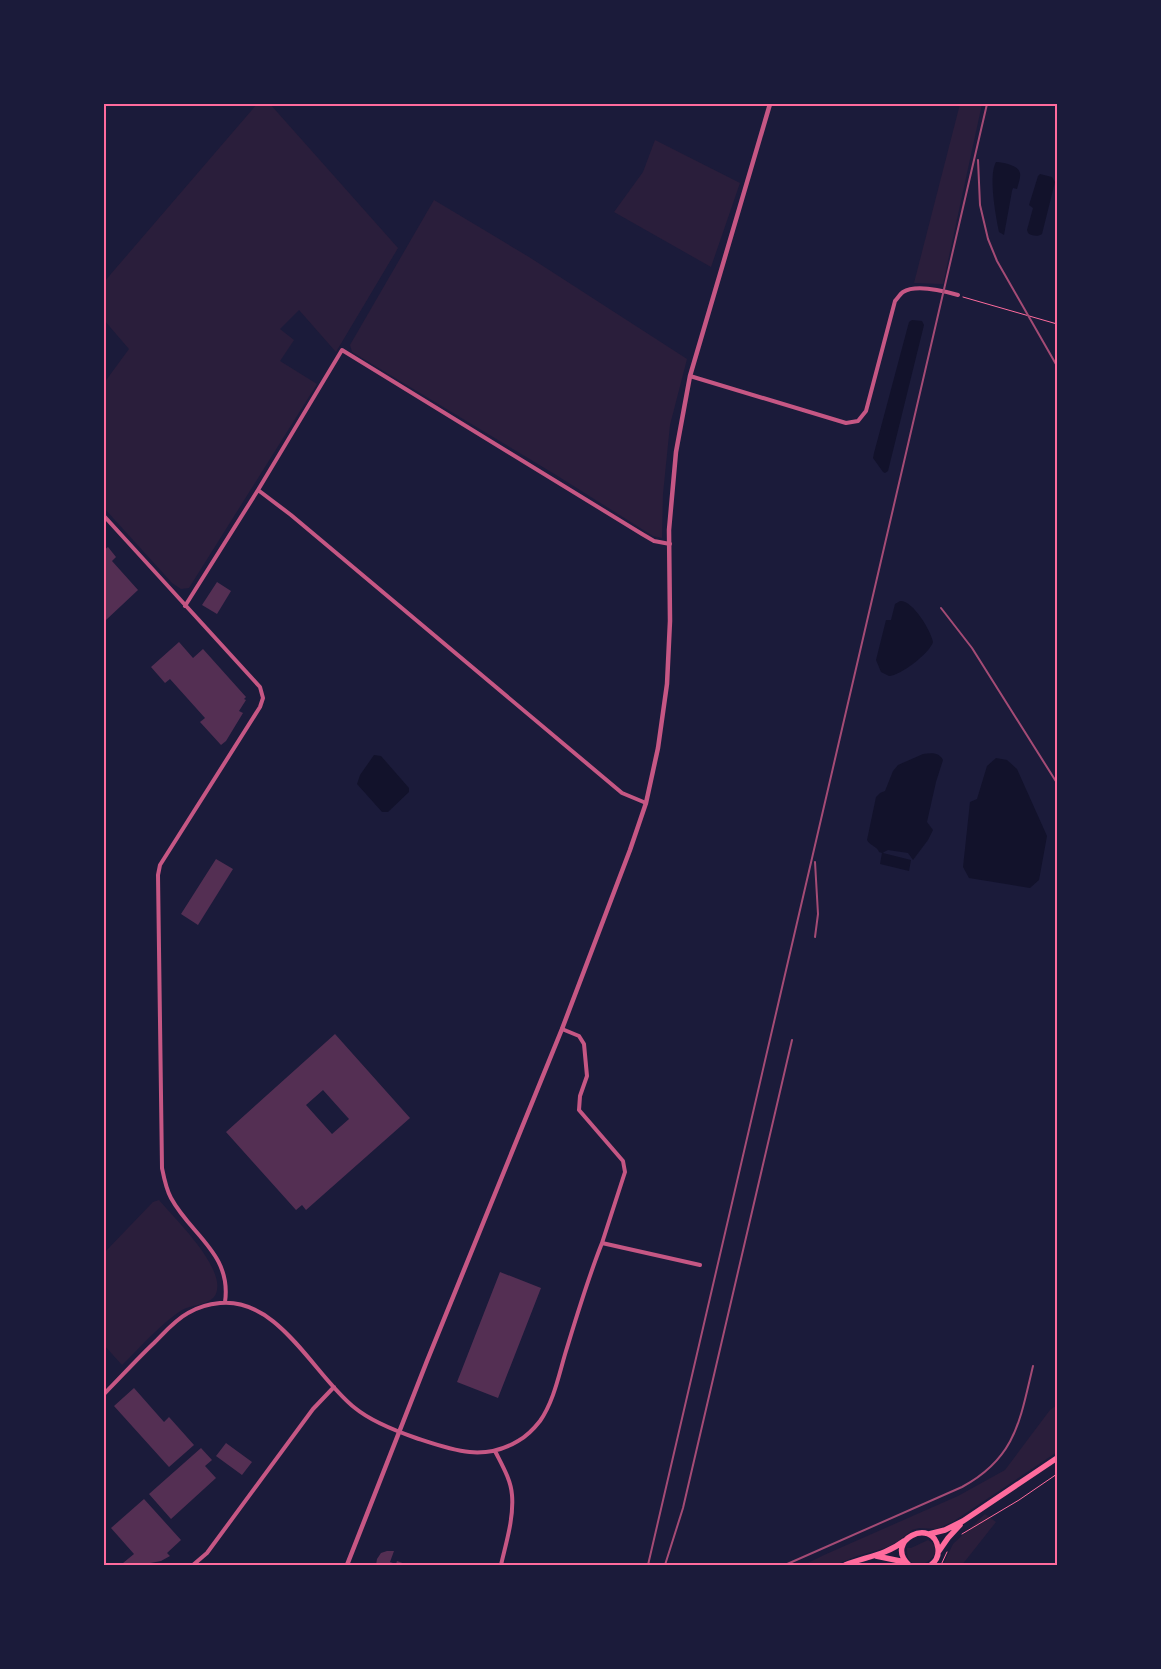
<svg xmlns="http://www.w3.org/2000/svg" width="1161" height="1669" viewBox="0 0 1161 1669" font-family="'Fira Sans Condensed',sans-serif">
<style>
.green{fill:#2a1e3b}
.water{fill:#12122b}
.building{fill:#542f53;fill-rule:evenodd}
.lines{fill:none;stroke-linecap:round;stroke-linejoin:round}
.path{stroke:#ff6b9d;stroke-width:1}
.minor{stroke:#c65784;stroke-width:4}
.tertiary{stroke:#c65784;stroke-width:4.5}
.primary{stroke:#ff6b9d;stroke-width:5.5}
.rail{stroke:#a44b75;stroke-width:2}
.neatline{fill:none;stroke:#ff6b9d;stroke-width:2}
</style>
<rect width="100%" height="100%" fill="#1b1b3a"/>
<path class="green" d="M257 104H270L398 248 336 352 299 310 280 329 294 340 280 361 317 384 189 588 181 589 172 583 104 508V383L129 349 104 320V282Z
M960 104H982L943 284 914 283Z
M655 140 740 183 711 267 614 212 643 172Z
M434 200 529 257 687 359 670 425 663 494 662 538 653 536 556 475 352 352 350 345Z
M159 1200C173 1217 232 1273 214 1297 207 1305 191 1305 182 1310 161 1323 140 1348 122 1365L104 1345V1253L153 1202Z
M1057 1405V1452L954 1521 937 1529 919 1528 912 1530 897 1542 885 1548 857 1556 835 1565H804L824 1555 958 1496 1005 1470 1050 1410Z
M985 1514 996 1522 962 1565H943L953 1544Z
M928 1540C953 1554 905 1583 907 1548H911Z"/>
<path class="water" d="M996 162C1001 162 1004 163 1008 164 1024 169 1021 175 1017 189L1013 188 1012 191 1004 235 999 232C996 217 988 176 996 162Z
M1040 174 1052 177 1055 182 1042 234C1039 237 1031 236 1028 233L1027 230 1033 208 1029 205 1038 176Z
M912 320 922 321 924 325 888 471 885 473 883 472 873 458 874 453 909 322Z
M900 601C913 600 931 631 933 642 930 653 900 676 889 676L881 672 876 660 886 620H891L895 604Z
M923 754C931 753 939 752 943 760L936 782 927 822 933 830 928 840 913 860 908 853 888 850 884 852 883 853 911 860 909 871 880 864 882 853 879 852C877 846 870 846 867 840L876 797 880 793 885 791 893 771 898 765Z
M374 755 381 756 409 788V792L388 812H382L357 784 360 775Z
M996 758 1007 760 1017 769 1047 836 1039 880 1030 888 969 878 963 867 970 802 977 799 987 766Z"/>
<path class="building" d="M108 547 116 557 112 561 138 590 106 620 104 617V550Z
M217 582 231 591 217 614 202 605Z
M179 642 193 658 203 649 246 697 244 699 246 700 239 711 243 713 226 741 221 745 200 722 205 718 170 679 165 683 151 667Z
M216 859 233 869 198 925 181 914Z
M335 1034 410 1118 306 1210 302 1205 296 1210 226 1132ZM323 1090 349 1119 332 1134 306 1105Z
M500 1272 541 1288 498 1398 457 1382Z
M134 1388 164 1422 169 1417 194 1445 169 1467 114 1406Z
M226 1443 252 1462 242 1475 216 1456Z
M201 1448 212 1460 205 1466 216 1478 171 1519 149 1494Z
M144 1499 181 1540 167 1553 170 1556 161 1561 140 1565 123 1563 134 1554 111 1528Z
M387 1551H394L390 1562 396 1564 397 1561 408 1565H376L377 1559 381 1553Z"/>
<g class="lines">
<path class="path" d="M963 297 1057 324
M962 1534 1019 1500 1057 1474
M941 1565 947 1552"/>
<path class="minor" d="M690 376 846 423 858 421 866 411 895 301C897 299 900 294 903 292 916 284 944 291 958 295
M258 490 291 515 622 793 646 803
M104 516 260 687 263 698 260 707 160 865 158 875 162 1168C164 1178 166 1189 171 1198 191 1235 232 1254 225 1302
M185 606 258 490 342 350 642 534 654 541 670 544
M562 1029 579 1036 584 1044 587 1076 580 1096 579 1110 623 1161 625 1172 602 1243
M104 1394C121 1377 137 1359 154 1343 165 1332 175 1320 188 1313 198 1307 209 1304 220 1303 279 1297 315 1377 355 1408 372 1422 396 1431 416 1438 452 1450 483 1462 518 1441 527 1436 533 1430 540 1421 554 1401 559 1374 566 1351 577 1315 588 1278 602 1243L700 1265
M495 1451C502 1465 511 1480 512 1495 514 1518 506 1543 501 1565
M193 1565 207 1553 313 1409 334 1387"/>
<path class="tertiary" d="M347 1565 427 1361 562 1029 630 850 646 803 658 748 667 684 670 621 669 530 676 452 690 376 770 104"/>
<path class="primary" d="M929 1534 945 1530 963 1521 1057 1458
M939 1551 948 1538 960 1525
M876 1556 905 1562
M845 1565C865 1557 886 1555 904 1541
M909 1565C883 1541 933 1516 938 1548 939 1555 936 1561 931 1565"/>
<path class="rail" d="M978 160 980 205 988 239 997 261 1057 366
M941 608 972 648 1057 783
M815 862 818 914 815 937
M648 1565 987 104
M665 1565 683 1508 792 1040
M785 1565 962 1487C1016 1458 1020 1420 1033 1366"/>
</g>
<rect width="1161" height="1669" fill="none" stroke="#1b1b3a" stroke-width="210"/>
<rect x="105" y="105" width="951" height="1459" class="neatline"/>
</svg>
